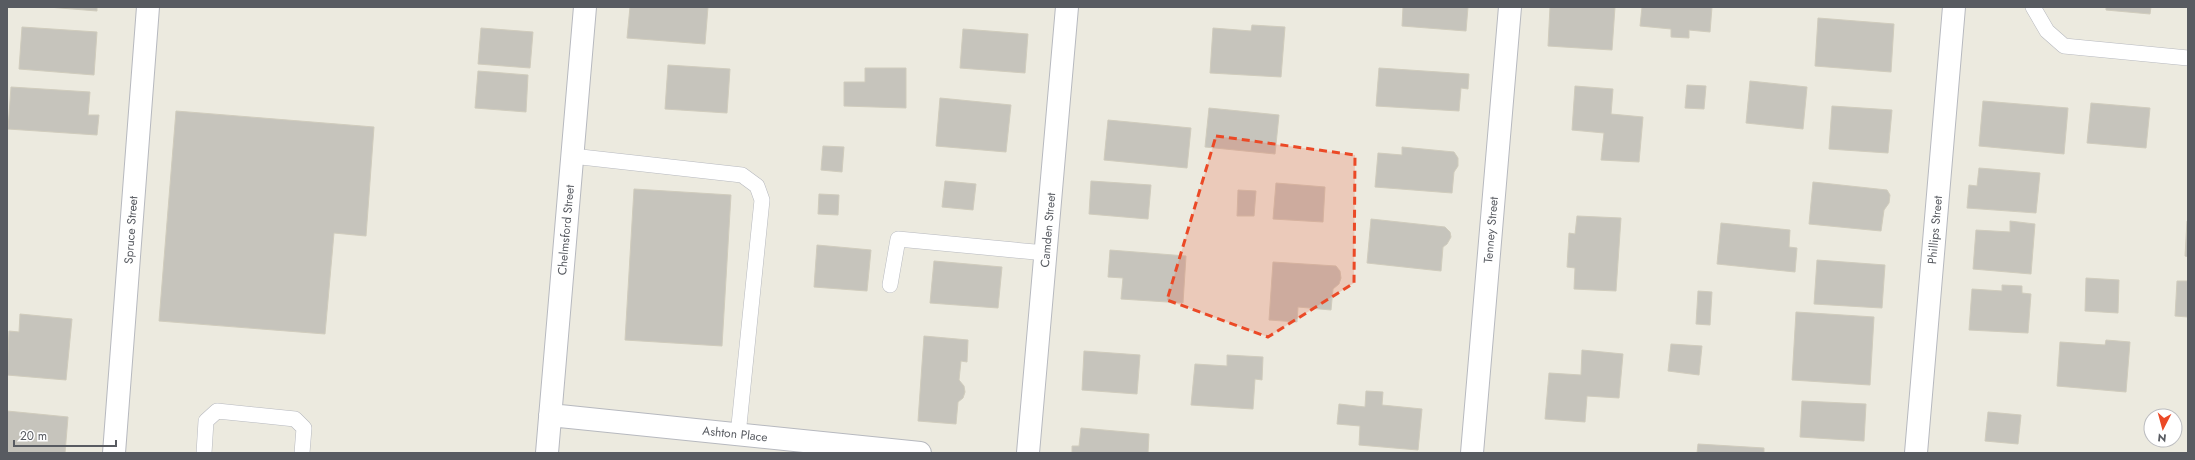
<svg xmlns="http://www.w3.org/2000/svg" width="2195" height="460" viewBox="0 0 2195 460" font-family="Jost,sans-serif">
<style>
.building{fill:#c6c4bc;stroke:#d0ccbd}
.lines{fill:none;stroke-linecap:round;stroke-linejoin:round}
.lane-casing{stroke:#b7b9bf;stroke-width:16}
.street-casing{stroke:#b7b9bf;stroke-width:24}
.lane{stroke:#fff;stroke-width:15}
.street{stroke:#fff;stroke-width:22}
.marked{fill:#eb4926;fill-opacity:0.2;stroke:#eb4926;stroke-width:3;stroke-dasharray:8 5;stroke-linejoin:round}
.labels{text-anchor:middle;stroke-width:3;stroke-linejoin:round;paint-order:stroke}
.street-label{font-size:12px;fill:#585b61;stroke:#fff}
</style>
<rect width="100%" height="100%" fill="#eceadf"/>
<path class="building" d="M48 7H97V11Z
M630 7H708L705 44 627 38Z
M1403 7H1468L1466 31 1402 26Z
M1550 7H1615L1612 50 1548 46Z
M1642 7H1712L1710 32 1689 30V38L1671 37V29L1640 26Z
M2106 7H2151L2150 14 2106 10Z
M1818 18 1894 24 1891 72 1815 66Z
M1252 25 1285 27 1281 77 1210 73 1213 28 1251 31Z
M22 27 97 32 94 75 19 69Z
M481 28 533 32 530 68 478 64Z
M963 29 1028 34 1025 73 960 68Z
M668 65 730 69 727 113 665 109Z
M865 68H906V108L844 106V82H865Z
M1379 68 1469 74 1468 89 1461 88 1459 111 1376 106Z
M478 71 528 75 526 112 475 108Z
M1750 81 1807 87 1803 129 1746 123Z
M1687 85 1706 86 1704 109 1685 108Z
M1575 86 1613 89 1611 114 1643 117 1639 162 1601 160 1604 133 1572 130Z
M11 87 90 92 88 115H99L97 135 8 129Z
M940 98 1011 105 1006 152 936 146Z
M1983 101 2068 108 2064 154 1979 146Z
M2091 103 2150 108 2146 148 2087 143Z
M1832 106 1892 110 1888 153 1829 149Z
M1209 108 1279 115 1275 154 1205 147Z
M176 111 374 127 366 236 334 233 325 334 159 321Z
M1108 120 1191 128 1187 168 1104 160Z
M823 146 844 147 842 172 821 170Z
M1402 147 1454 152 1458 158V166L1454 172 1452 193 1375 187 1378 153 1402 155Z
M1979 168 2040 173 2036 213 1967 208 1969 185 1977 186Z
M945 181 976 184 973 210 942 207Z
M1091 181 1151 185 1148 219 1089 214Z
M1813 182 1887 190 1890 195 1889 203 1884 210 1881 231 1809 224Z
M1276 183 1325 187 1323 222 1273 219Z
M634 189 731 195 722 346 625 340Z
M1238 190 1256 191 1254 216H1237Z
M819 194 839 195 838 215 818 214Z
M1577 216 1621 218 1616 291 1574 289 1575 268 1567 267 1569 233 1575 234Z
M1371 219 1445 227 1450 232 1451 237 1447 244 1443 247 1441 271 1367 263Z
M2010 221 2035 224 2031 274 1973 269 1976 230 2010 232Z
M2187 221H2188V257L2185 256Z
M1721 223 1790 230 1789 247 1797 248 1795 272 1717 264Z
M817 245 871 250 867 291 814 287Z
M1110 250 1186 256 1183 303 1121 299 1123 278 1108 277Z
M1817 260 1885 265 1882 308 1814 304Z
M934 261 1002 267 998 308 930 303Z
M1273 262 1336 266 1340 271 1341 278 1339 284 1333 289 1331 310 1298 307 1297 322 1269 320Z
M2086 278 2119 280 2118 313 2085 311Z
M2177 281H2188V317L2175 316Z
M2002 285 2022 286V293L2031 294 2028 333 1969 330 1972 289 2002 291Z
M1698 291 1712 292 1710 325 1696 324Z
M1796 312 1874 317 1870 385 1792 380Z
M20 314 72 319 66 380 7 375 9 331 19 332Z
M924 336 968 340 967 362 961 361 959 380 964 386 965 392 963 398 958 402 956 424 918 421Z
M2106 340 2130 342 2126 392 2057 386 2060 342 2105 345Z
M1671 344 1702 346 1699 375 1668 371Z
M1582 350 1623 354 1619 398 1587 396 1585 422 1545 419 1549 373 1581 375Z
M1084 351 1140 355 1137 394 1082 390Z
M1227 355 1263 357 1262 380 1255 379 1253 409 1191 405 1195 364 1227 366Z
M1366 391 1383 392 1382 405 1422 409 1418 450 1359 445 1360 426 1337 424 1339 404 1365 407Z
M1802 401 1866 404 1864 441 1800 437Z
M7 411 68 417 65 453H7Z
M1988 412 2021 415 2018 444 1985 441Z
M1081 428 1149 434 1148 453H1072V446H1079Z
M1698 444 1764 448V453H1697Z"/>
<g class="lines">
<g class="lane-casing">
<path id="lane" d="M2033 7 2047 31 2064 46 2188 58
M572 156 742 175 757 186 762 200 738 435
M890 285 898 239 1046 253
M204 453 206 421 217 411 295 419 304 428 302 453"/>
</g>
<g class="street-casing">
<path id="street" d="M550 415 920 453
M114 453 148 7
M547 453 585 7
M1028 453 1067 7
M1472 453 1510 7
M1916 453 1954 7"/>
</g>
<use href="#lane" class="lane"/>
<use href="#street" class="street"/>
</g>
<path class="marked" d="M1216 136 1355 155 1354 283 1268 337 1167 300Z"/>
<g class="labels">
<g class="street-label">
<text transform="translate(131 230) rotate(-86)" y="4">Spruce Street</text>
<text transform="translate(566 230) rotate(-85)" y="4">Chelmsford Street</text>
<text transform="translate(1048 230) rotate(-85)" y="4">Camden Street</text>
<text transform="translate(1491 230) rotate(-85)" y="4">Tenney Street</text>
<text transform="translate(1935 230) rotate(-85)" y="4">Phillips Street</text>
<text transform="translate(735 434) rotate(6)" y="4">Ashton Place</text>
</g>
</g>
<rect width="2195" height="460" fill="none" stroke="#585b61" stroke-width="16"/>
<g transform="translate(2163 428) rotate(186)"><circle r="19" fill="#ffffff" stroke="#bcbdc0"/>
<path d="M0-3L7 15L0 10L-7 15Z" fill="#eb4926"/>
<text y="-6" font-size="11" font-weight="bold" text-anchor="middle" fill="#585b61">N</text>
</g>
<path d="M14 440v6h102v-6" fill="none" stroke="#585b61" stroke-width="2"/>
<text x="20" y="440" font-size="12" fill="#585b61" stroke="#ffffff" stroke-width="3" paint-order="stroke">20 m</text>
</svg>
